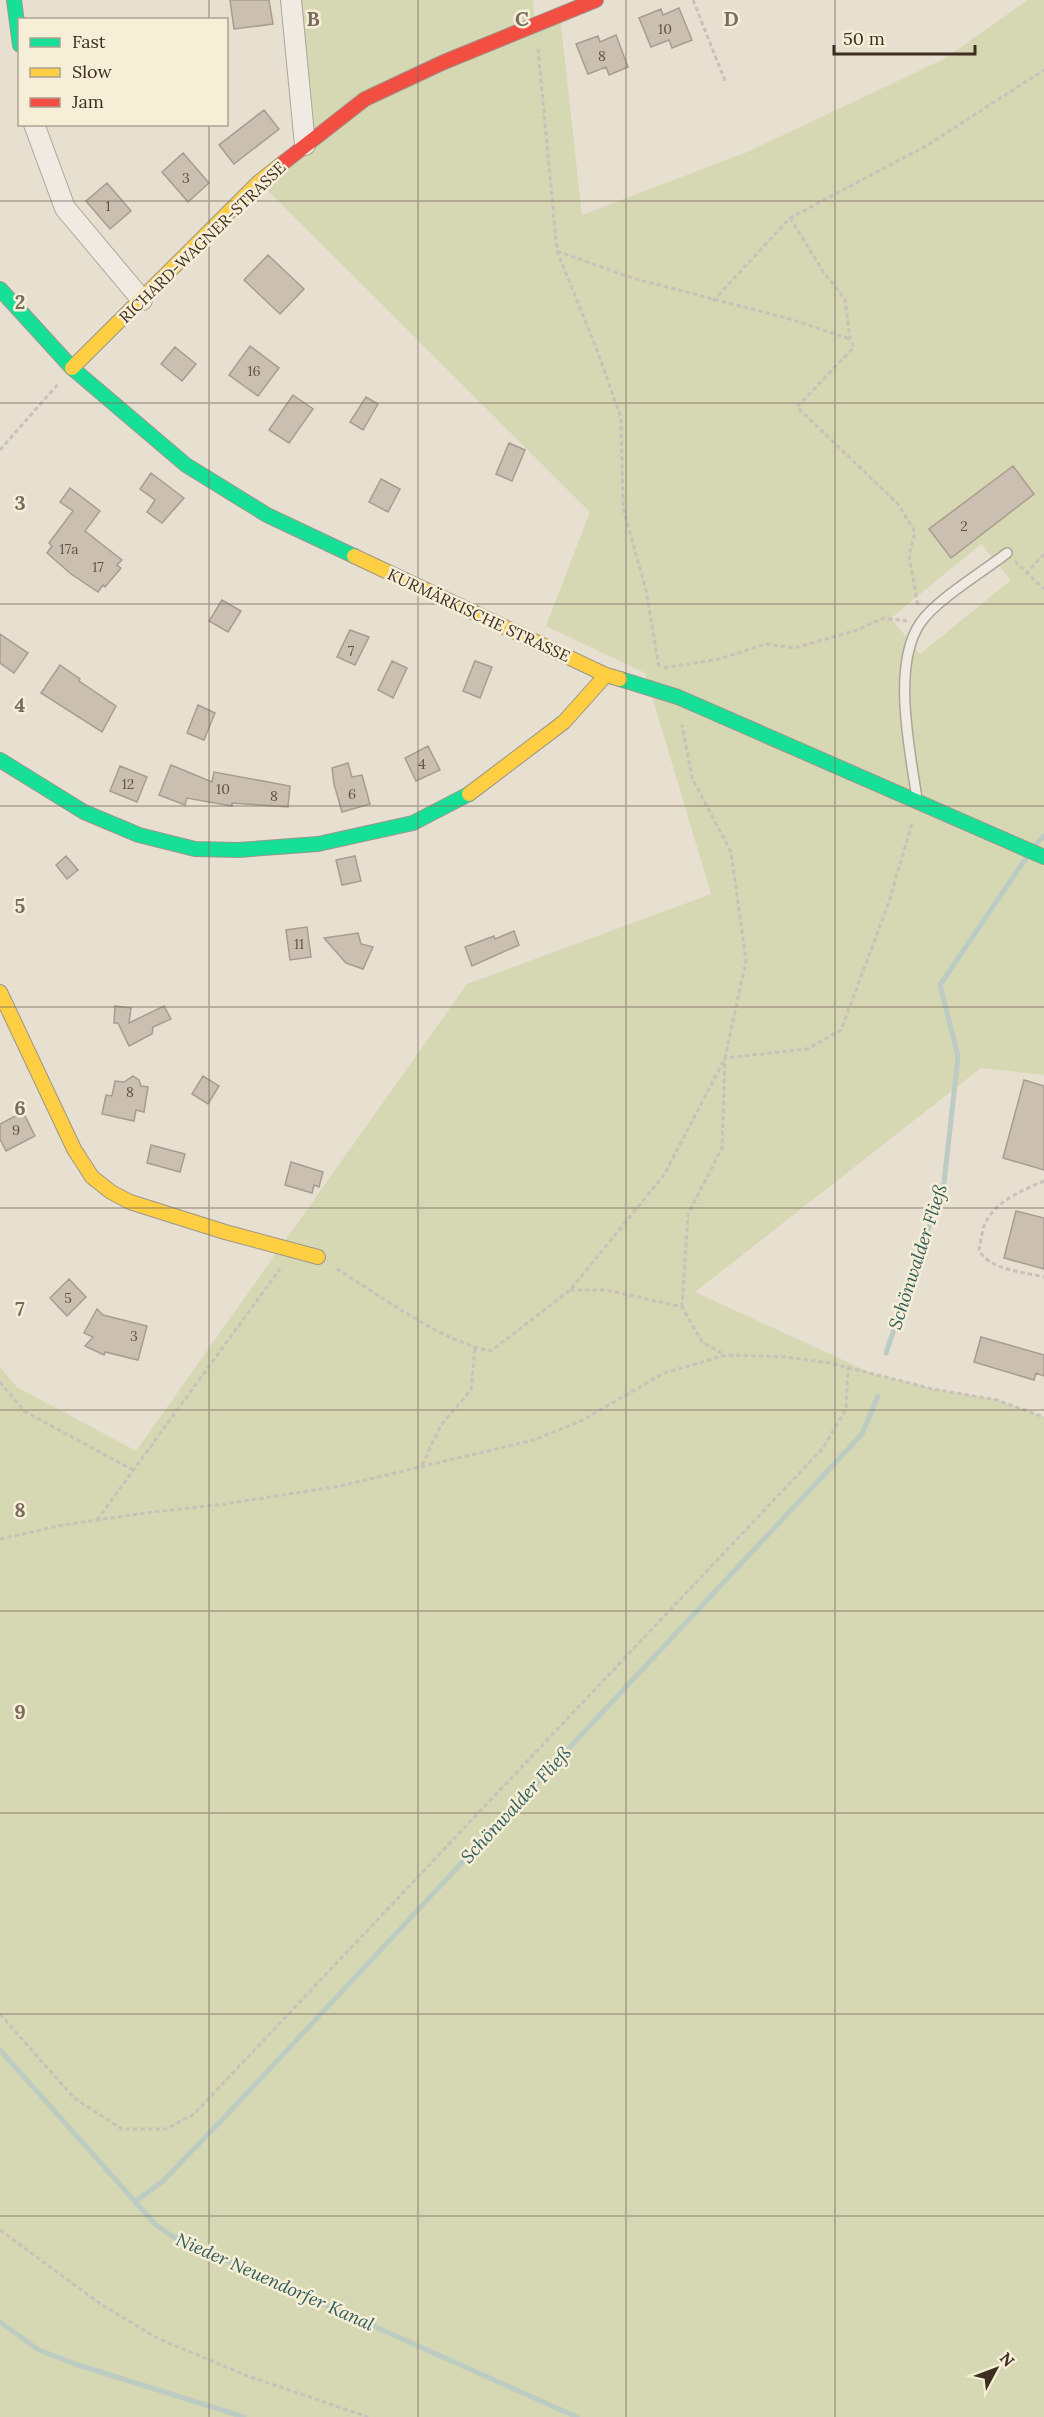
<svg xmlns="http://www.w3.org/2000/svg" width="1044" height="2417" viewBox="0 0 1044 2417" font-family="Lora,serif">
<style>
.green{fill:#d6d7b3;fill-rule:evenodd}
.lines{fill:none;stroke-linecap:round;stroke-linejoin:round}
.stream{stroke:#bcccc2;stroke-width:5}
.building{fill:#cbbfb2;stroke:#a89c90;stroke-width:1.5}
.lane-casing{stroke:#ada599;stroke-width:12}
.street-casing{stroke:#ada599;stroke-width:22}
.fast-casing{stroke:#9c958a;stroke-width:16}
.slow-casing{stroke:#9c958a;stroke-width:16}
.jam-casing{stroke:#9c958a;stroke-width:16}
.path{stroke:#c8c2b9;stroke-width:3;stroke-dasharray:4.5 3;stroke-linecap:butt}
.lane{stroke:#efebe3;stroke-width:9}
.street{stroke:#efebe3;stroke-width:20}
.fast{stroke:#16e098;stroke-width:14}
.slow{stroke:#ffcf43;stroke-width:14}
.jam{stroke:#f24e42;stroke-width:14}
.grid{fill:none;stroke:#786c5e;stroke-width:1.5;stroke-opacity:0.55}
.labels{text-anchor:middle;stroke-width:5;stroke-linejoin:round;paint-order:stroke}
.number-label{font-size:14px;fill:#605244}
.street-label{font-size:16px;fill:#3d2e20;stroke:#f7eed8}
.water-label{font-size:18px;font-style:italic;fill:#2f5d5a;stroke:#f7eed8}
.grid-label{font-size:20px;text-anchor:middle;font-weight:bold;fill:#786c5e;stroke:#f7eed8;stroke-width:5;stroke-linejoin:round;paint-order:stroke}
</style>
<rect width="100%" height="100%" fill="#e7e0d1"/>
<path class="green" d="M300 0H533L535 23 560 16 582 215 747 152 944 59 1028 0H1044V1075L981 1068 695 1292 871 1373 933 1389 997 1400 1044 1417V2417H0V1367L17 1387 136 1451 467 984 711 894 645 673 546 626 590 512 259 182 305 145ZM981 544 1011 580 920 654 891 618Z"/>
<g class="lines">
<path class="stream" d="M1035 845 1044 836
M886 1353 944 1183 958 1057 940 985 1026 858
M0 2050 155 2224 172 2236 577 2417
M136 2201 163 2181 221 2121 862 1434 878 1396
M0 2322 39 2350 75 2364 244 2417"/>
</g>
<path class="building" d="M230 0H269L273 24 234 29Z
M679 8 692 40 672 48 669 40 651 47 639 18 661 9 663 15Z
M616 35 628 67 609 75 606 67 588 74 576 44 598 36 600 42Z
M264 110 279 129 234 164 219 145Z
M183 153 209 183 188 202 162 172Z
M107 183 131 211 110 229 86 201Z
M268 255 304 289 280 314 244 280Z
M250 346 279 368 258 396 229 375Z
M175 347 196 364 182 381 161 364Z
M293 395 313 409 289 443 269 430Z
M366 397 378 404 363 430 350 422Z
M509 443 525 450 512 481 496 474Z
M1013 466 1034 494 951 558 929 529Z
M151 473 184 498 162 523 147 512 155 500 140 489Z
M381 479 400 489 388 512 369 502Z
M70 488 100 511 85 531 122 560 117 565 121 568 105 587 103 585 98 592 71 574 47 553 52 546 49 543 73 511 60 502Z
M222 600 241 611 228 632 209 621Z
M350 630 369 637 355 665 337 657Z
M0 634 28 653 14 673 0 663Z
M392 661 407 668 393 698 378 690Z
M475 661 492 667 480 698 463 691Z
M60 665 80 679 79 681 116 706 102 732 41 693Z
M198 705 215 713 204 740 187 733Z
M428 746 440 770 416 781 405 758Z
M348 763 352 777 362 775 370 804 342 812 334 784 332 768Z
M171 765 212 782 214 772 290 786 288 807 232 803V806L187 798 185 805 159 795Z
M120 766 147 777 137 802 110 791Z
M66 856 78 870 67 879 56 865Z
M355 856 361 881 342 885 336 860Z
M307 927 311 957 290 960 286 930Z
M514 931 519 945 472 966 465 947 494 936 495 939Z
M358 933 361 944 373 947 363 969 346 963 324 938Z
M115 1006 131 1008 129 1023 164 1006 171 1019 153 1027 152 1034 129 1046 118 1023H114Z
M133 1076 139 1080 141 1086 148 1087 144 1112 136 1110 134 1121 102 1114 106 1095 112 1096 115 1081 124 1082Z
M203 1076 219 1086 208 1104 192 1094Z
M1024 1080 1044 1086V1170L1003 1158Z
M23 1112 35 1136 6 1151 0 1139V1124Z
M151 1145 185 1154 180 1172 147 1163Z
M291 1162 323 1172 319 1187 314 1185 312 1193 285 1185Z
M1016 1211 1044 1218V1269L1004 1258Z
M69 1279 86 1297 67 1316 50 1298Z
M97 1309 103 1315 147 1326 138 1360 105 1352 104 1355 85 1346 93 1337 84 1333Z
M981 1337 1044 1355V1376L1036 1373 1034 1380 974 1362Z"/>
<g class="lines">
<g class="lane-casing">
<path id="lane" d="M917 799C910 750 891 664 921 622 936 600 984 571 1007 553"/>
</g>
<g class="street-casing">
<path id="street" d="M291 0 305 145
M34 124 65 208 142 300"/>
</g>
<g class="fast-casing">
<path id="fast" d="M14 0 20 45
M0 289 72 368 186 465 267 515 354 556
M620 679 678 697 1044 857
M0 760 84 812 139 835 195 849 238 850 318 844 413 823 469 794"/>
</g>
<g class="slow-casing">
<path id="slow" d="M72 368 259 182 283 163
M354 556 606 675 620 679
M469 794 564 722 606 675
M0 992 74 1149 92 1177 111 1192 130 1202 225 1232 318 1257"/>
</g>
<g class="jam-casing">
<path id="jam" d="M283 163 365 99 444 62 596 0"/>
</g>
<path class="path" d="M693 0 726 83
M538 49 557 251 597 350 621 418 623 508 646 590 659 667
M790 218 824 273 845 299 850 339 854 347 797 407 898 504 915 532 909 555 918 606
M557 251 632 278 790 319 850 339
M713 301 790 218 926 146 1044 70
M0 450 58 384
M1015 561 1044 589
M1026 574 1044 554
M664 668 719 659 766 644 795 648 857 630 883 618 907 621
M1044 1181C1025 1189 999 1200 988 1218 982 1227 981 1240 979 1250 989 1270 1024 1272 1044 1277
M337 1269C379 1295 444 1343 491 1351L570 1290 664 1175 725 1058 746 961 731 852 692 778 682 725
M570 1290H607L682 1307 702 1342 725 1355
M682 1307 688 1214 722 1148 725 1058 807 1049 841 1030 889 902 912 823
M0 1382 24 1411 133 1470
M422 1465 441 1425 471 1390 475 1348
M97 1520 280 1269
M0 1539 63 1525 145 1513 225 1504 340 1486 534 1440 583 1420 664 1373 726 1355 785 1357 830 1363 933 1389 997 1400 1044 1417
M0 2014 74 2098 122 2129H166L194 2114 823 1448 846 1409 848 1367
M0 2230 102 2305 157 2338 248 2376 368 2417"/>
<use href="#lane" class="lane"/>
<use href="#street" class="street"/>
<use href="#fast" class="fast"/>
<use href="#slow" class="slow"/>
<use href="#jam" class="jam"/>
</g>
<path class="grid" d="M209 0V20M418 0V2417M626 0V2417M835 0V2417M209 124V2417M0 201H1044M0 403H1044M0 604H1044M0 806H1044M0 1007H1044M0 1208H1044M0 1410H1044M0 1611H1044M0 1813H1044M0 2014H1044M0 2216H1044"/>
<g class="labels">
<g class="number-label">
<text x="665" y="34">10</text>
<text x="602" y="61">8</text>
<text x="186" y="183">3</text>
<text x="108" y="211">1</text>
<text x="254" y="376">16</text>
<text x="964" y="531">2</text>
<text x="69" y="554">17a</text>
<text x="98" y="572">17</text>
<text x="351" y="656">7</text>
<text x="422" y="769">4</text>
<text x="128" y="789">12</text>
<text x="223" y="794">10</text>
<text x="352" y="799">6</text>
<text x="274" y="801">8</text>
<text x="299" y="949">11</text>
<text x="130" y="1097">8</text>
<text x="16" y="1135">9</text>
<text x="68" y="1303">5</text>
<text x="134" y="1341">3</text>
</g>
<g class="street-label">
<text transform="translate(202 242) rotate(-44)" y="6">RICHARD-WAGNER-STRASSE</text>
<text transform="translate(479 615) rotate(25)" y="6">KURMÄRKISCHE STRASSE</text>
</g>
<g class="water-label">
<text transform="translate(918 1257) rotate(-72)" y="6">Schönwalder Fließ</text>
<text transform="translate(516 1805) rotate(-47)" y="6">Schönwalder Fließ</text>
<text transform="translate(275 2282) rotate(24)" y="6">Nieder Neuendorfer Kanal</text>
</g>
</g>
<g class="grid-label">
<text x="313" y="26">B</text>
<text x="522" y="26">C</text>
<text x="731" y="26">D</text>
<text x="20" y="309">2</text>
<text x="20" y="510">3</text>
<text x="20" y="712">4</text>
<text x="20" y="913">5</text>
<text x="20" y="1115">6</text>
<text x="20" y="1316">7</text>
<text x="20" y="1517">8</text>
<text x="20" y="1719">9</text>
</g>
<rect x="18" y="18" width="210" height="108" fill="#f7eed8" stroke="#ada18e" stroke-width="1.5"/>
<rect x="30" y="38" width="30" height="9" fill="#16e098" stroke="#ada18e" stroke-width="1.5"/>
<text x="72" y="48" font-size="18" fill="#3d2e20">Fast</text>
<rect x="30" y="68" width="30" height="9" fill="#ffcf43" stroke="#ada18e" stroke-width="1.5"/>
<text x="72" y="78" font-size="18" fill="#3d2e20">Slow</text>
<rect x="30" y="98" width="30" height="9" fill="#f24e42" stroke="#ada18e" stroke-width="1.5"/>
<text x="72" y="108" font-size="18" fill="#3d2e20">Jam</text>
<g transform="translate(996 2369) rotate(49)" stroke="#f7eed8" stroke-width="4.5" paint-order="stroke">
<path d="M0-4.5L10 22L0 15L-10 22Z" fill="#3d2e20"/>
<text y="-9" font-size="16" font-weight="bold" text-anchor="middle" fill="#3d2e20">N</text>
</g>
<path d="M834 45v9h141v-9" fill="none" stroke="#3d2e20" stroke-width="3"/>
<text x="843" y="45" font-size="18" fill="#3d2e20" stroke="#f7eed8" stroke-width="4.5" paint-order="stroke">50 m</text>
</svg>
